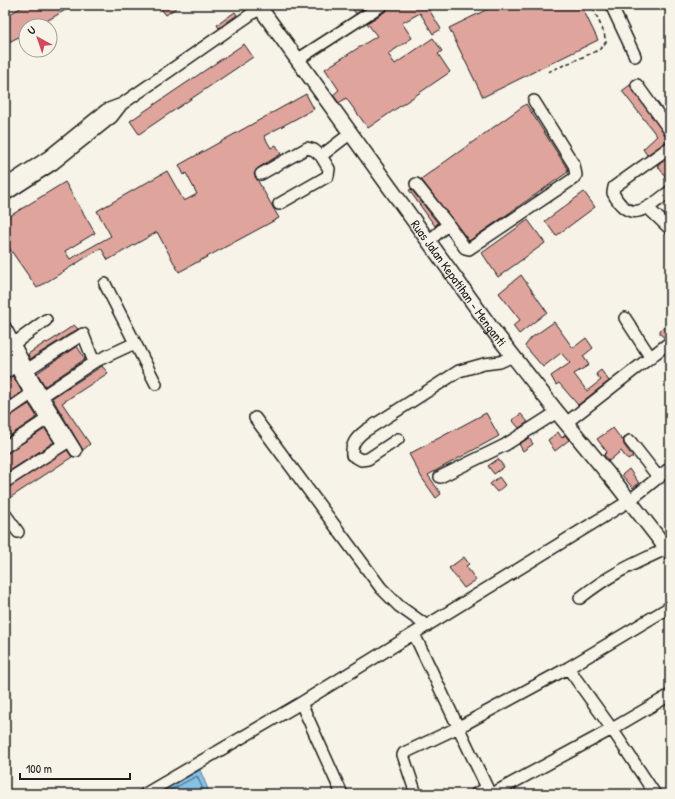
<svg xmlns="http://www.w3.org/2000/svg" width="675" height="799" viewBox="0 0 675 799" font-family="'Patrick Hand',sans-serif">
<style>
.water{fill:#85c1e5;stroke:#5b7f95}
.lines{fill:none;stroke-linecap:round;stroke-linejoin:round}
.shore{stroke:#465e6c;stroke-width:1}
.building{fill:#dfa59d;stroke:#1c1c1c}
.minor-casing{stroke:#1c1c1c;stroke-width:14}
.major-casing{stroke:#1c1c1c;stroke-width:17}
.path{stroke:#1c1c1c;stroke-width:1.5;stroke-dasharray:4 3;stroke-linecap:butt}
.minor{stroke:#f7f3e8;stroke-width:11}
.major{stroke:#f7f3e8;stroke-width:14}
.labels{text-anchor:middle;stroke-width:3.5;stroke-linejoin:round;paint-order:stroke}
.street-label{font-size:13px;fill:#1c1c1c;stroke:#f7f3e8}
</style>
<rect width="100%" height="100%" fill="#f7f3e8"/>
<filter id="ink" filterUnits="userSpaceOnUse"><feTurbulence type="fractalNoise" baseFrequency=".025" numOctaves="2"/><feDisplacementMap in="SourceGraphic" scale="8" xChannelSelector="R" yChannelSelector="G"/><feConvolveMatrix kernelMatrix="1 2 1 2 8 2 1 2 1" color-interpolation-filters="sRGB"/></filter>
<g filter="url(#ink)">
<path class="water" d="M200 770 210 794H155Z"/>
<g class="lines">
<path class="shore" d="M163 794 197 776 205 794"/>
</g>
<path class="building" d="M25 5H74L38 26H26V33L9 42 5 35V17Z
M158 5H180L166 15Z
M350 5H369L356 14Z
M389 5H426L441 29 433 34 420 13 402 23 412 38 388 54 395 64 433 38 442 51 438 54 450 72 368 128 346 98 339 103 333 95 339 90 325 69 377 36 367 23 386 11Z
M496 5H581L598 40 483 97 449 28Z
M235 12 237 15 219 28 217 25Z
M244 44 253 57 139 134 130 121Z
M630 85 669 140 647 155 643 149 657 136 622 91Z
M306 94 314 109 264 136 271 148 276 145 281 154 258 168 254 174 279 218 179 272 157 232 108 260 101 248 37 288 5 242V219L65 182 95 233 65 251 70 259 111 236 97 211 167 171 184 201 197 194 186 173 184 175 179 165Z
M526 104 567 168 568 172 469 241 421 179Z
M670 157V183L657 165Z
M411 189 438 223 435 226 409 190Z
M584 192 595 207 556 236 545 221Z
M528 220 545 243 498 277 482 253Z
M521 275 547 312 519 334 513 326 520 320 499 293Z
M554 322 573 348 586 338 593 348 583 356 589 365 574 374 587 391 601 380 596 374 601 370 609 381 578 405 559 383 556 385 551 376 570 363 561 353 543 367 525 346 531 338Z
M74 325 78 329 30 359 28 354 46 342 47 343 52 340Z
M660 332a5 5 0 1 1 10 0a5 5 0 1 1-10 0Z
M77 346 85 359 45 386 37 373Z
M102 366 108 373 62 403 90 444 83 450 52 398Z
M13 376 22 392 5 403V380Z
M29 404 37 417 5 439V419Z
M486 413 499 436 428 475 441 494 436 498 422 478 409 454Z
M521 414 528 422 519 428 512 420Z
M613 428 622 440 623 439 624 445 633 457 628 460 621 451 609 461 604 455 607 452 597 439Z
M45 429 54 442 5 474V454Z
M558 432 562 438 565 435 569 440 555 451 548 440Z
M529 438 533 444 523 451 519 444Z
M67 450 72 457 5 501V489Z
M498 459 504 467 494 474 488 466Z
M629 469 639 483 633 488 622 475Z
M499 477 505 485 497 492 490 484Z
M464 557 469 564 466 566 476 580 464 588 449 568Z"/>
<g class="lines">
<g class="minor-casing">
<path id="minor" d="M611 5 635 56
M297 60 382 5
M637 85 670 131
M670 147 614 187 613 193C630 226 648 208 670 191
M261 174 307 148 314 150 321 156 351 133
M416 184 448 224 429 241
M5 185 49 156 106 110 122 104 260 8
M5 195 53 164 112 117 122 104
M279 204 328 176 329 169 321 156
M648 208 670 229
M448 224 465 248 469 249 573 179 576 175 574 165 534 101
M105 284 156 384
M625 318 651 358
M5 327 42 396 76 451
M5 348 31 394 63 444
M8 348 46 320
M5 373 15 366
M22 373 83 334 94 362
M35 401 94 362 135 343
M5 412 31 394
M255 418 381 588 399 606 427 626
M566 423 670 342
M398 439 368 459 361 460 352 455C351 444 356 438 365 431L459 371 484 364 500 362 513 356
M630 441 659 478
M5 447 47 419
M440 477 505 445 557 412
M5 482 69 441
M5 514 18 532
M580 598C610 574 633 564 666 549
M414 634 490 794
M568 668 612 729 655 794
M301 703 342 794
M145 794 301 703 629 501 670 468
M416 794 403 755 404 753 459 727 568 668 670 607
M476 794 487 788
M492 794 612 729 670 695"/>
</g>
<g class="major-casing">
<g id="major">
<path id="s1" d="M258 5 492 329 557 412 618 486 670 553"/>
</g>
</g>
<path class="path" d="M548 72 599 50 606 42 604 33 592 5"/>
<use href="#minor" class="minor"/>
<use href="#major" class="major"/>
</g>
</g>
<g class="labels">
<g class="street-label">
<text dy="5" stroke="none"><textPath href="#s1" startOffset="343">Ruas Jalan Kepatihan - Menganti</textPath></text>
</g>
</g>
<rect width="675" height="799" fill="none" stroke="#f7f3e8" stroke-width="20"/>
<rect x="10" y="10" width="655" height="779" fill="none" stroke="#1c1c1c" stroke-width="1.5" filter="url(#ink)"/>
<g transform="translate(38 38) rotate(320)"><circle r="19" fill="#f7f3e8" stroke="#9f9d96"/>
<path d="M0-3L7 15L0 10L-7 15Z" fill="#d1495b"/>
<text y="-6" font-size="11" font-weight="bold" text-anchor="middle" fill="#1c1c1c">U</text>
</g>
<path d="M20 773v6h110v-6" fill="none" stroke="#1c1c1c" stroke-width="2"/>
<text x="26" y="773" font-size="12" fill="#1c1c1c" stroke="#f7f3e8" stroke-width="3" paint-order="stroke">100 m</text>
</svg>
